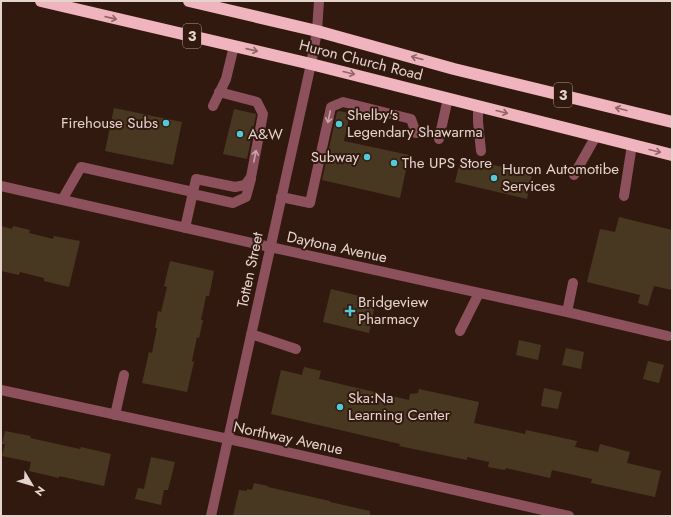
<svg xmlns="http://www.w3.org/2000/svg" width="673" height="517" viewBox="0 0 673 517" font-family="Jost,sans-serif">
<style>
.building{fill:#493821}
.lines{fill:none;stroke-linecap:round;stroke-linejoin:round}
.minor{stroke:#8c515c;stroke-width:10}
.highway{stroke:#efb4bd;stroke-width:12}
.oneway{stroke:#906666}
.oneway2{stroke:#c6a6a5}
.poi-dot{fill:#52cbd9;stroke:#32190f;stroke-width:1.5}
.labels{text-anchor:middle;stroke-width:4;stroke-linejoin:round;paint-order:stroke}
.shield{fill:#32190f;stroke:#af9b94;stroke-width:1}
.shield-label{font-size:14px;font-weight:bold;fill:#e5d3cd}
.street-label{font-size:15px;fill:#e5d3cd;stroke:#32190f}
.poi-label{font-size:15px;fill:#e5d3cd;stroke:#32190f;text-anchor:start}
</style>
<rect width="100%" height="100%" fill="#32190f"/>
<path class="building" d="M114 108 182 122 173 165 105 151Z
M234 109 256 114V115L247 159 223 154Z
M339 111 350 113 344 141 409 155 400 198 322 180 337 112Z
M461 157 532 174 527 199 455 182Z
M619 217 672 230V290L654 286 648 306 638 303 640 295 587 282 600 229 615 232Z
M1 226 12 229 13 226 30 230 29 233 53 239 54 236 80 241 69 287 44 281V278L20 272 19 275 1 271Z
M170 261 214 271 209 296H206L201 320H203L199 338 197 337 192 361 194 362 187 392 142 383 149 352 152 353 157 328H155L158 311 161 312 167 287 164 286Z
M331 289 376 300 369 333 323 322Z
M519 340 541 345 538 360 516 355Z
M566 348 584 352 581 369 562 365Z
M648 361 664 365 659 383 643 379Z
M304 367 321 371 319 379 409 400 410 394 418 393 419 389 479 402 474 423 525 434 526 430 577 441 575 447 598 452 600 444 630 452 627 463 661 471 655 497 591 483 592 479 552 470 550 478 506 468 505 470 488 467 489 462 467 457V460L399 446 400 444 271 414 281 370 302 375Z
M544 388 562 392 558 409 541 406Z
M5 431 31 436 30 438 80 449 81 447 111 454 104 486 59 476V478L29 471 31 462 2 456 5 444H2Z
M151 457 175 462 168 490H164L161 505 135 499 138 488 144 489Z
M254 483 268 486V487L330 501V502L370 511V516H233L239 490 247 491V489L252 490Z"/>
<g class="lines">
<path class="minor" d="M213 106 226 79 234 46
M478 106V122L481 151
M439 139 448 98
M574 175 596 136
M1 186 270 247 567 312 668 336
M193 194 233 203 246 197 251 179
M624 196 632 145
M281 197 310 203 331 107 343 102 411 119 416 133
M62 200 81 167 193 192
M185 228 196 179 235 187 245 185 251 177 263 114 257 102 219 92
M567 312 573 283
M460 331 479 293
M251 334 296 349
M1 390 247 443 569 516
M115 415 124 375
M211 516 311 64 317 31 319 1"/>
<path class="highway" d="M41 1 311 64 672 155
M189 1 317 31 454 69 672 122"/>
</g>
<defs><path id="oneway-shaft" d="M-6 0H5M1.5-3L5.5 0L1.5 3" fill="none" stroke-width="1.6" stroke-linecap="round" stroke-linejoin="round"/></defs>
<g class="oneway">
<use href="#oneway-shaft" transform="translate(111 18) rotate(13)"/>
<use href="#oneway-shaft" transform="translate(252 50) rotate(13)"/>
<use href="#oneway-shaft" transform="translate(417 58) rotate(-165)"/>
<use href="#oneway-shaft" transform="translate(349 73) rotate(14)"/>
<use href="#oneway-shaft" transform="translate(621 109) rotate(-166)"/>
<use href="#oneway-shaft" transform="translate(502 112) rotate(14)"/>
<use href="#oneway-shaft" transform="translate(655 151) rotate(14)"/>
</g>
<g class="oneway2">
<use href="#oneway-shaft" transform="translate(329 117) rotate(102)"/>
<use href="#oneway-shaft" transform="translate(255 156) rotate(-79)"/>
</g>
<g class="poi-dot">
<circle cx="166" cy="123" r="4"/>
<circle cx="339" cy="124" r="4"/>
<circle cx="240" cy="134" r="4"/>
<circle cx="367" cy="157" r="4"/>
<circle cx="394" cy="163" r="4"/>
<circle cx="494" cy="178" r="4"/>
<path d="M348 305h4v4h4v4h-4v4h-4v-4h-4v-4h4z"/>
<circle cx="340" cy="407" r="4"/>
</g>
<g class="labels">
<g class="shield">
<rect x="183" y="24" width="18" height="24" rx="3"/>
<rect x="554" y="83" width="18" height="24" rx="3"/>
</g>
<g class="shield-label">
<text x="192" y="41">3</text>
<text x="563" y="100">3</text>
</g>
<g class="street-label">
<text transform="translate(361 60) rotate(14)" y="5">Huron Church Road</text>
<text transform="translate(337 247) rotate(12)" y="5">Daytona Avenue</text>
<text transform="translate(250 270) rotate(-78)" y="5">Totten Street</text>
<text transform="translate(288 438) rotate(12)" y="5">Northway Avenue</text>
</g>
<g class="poi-label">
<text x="347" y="120">Shelby's<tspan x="347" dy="17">Legendary Shawarma</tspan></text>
<text x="158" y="128" text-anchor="end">Firehouse Subs</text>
<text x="248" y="139">A&amp;W</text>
<text x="359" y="162" text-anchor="end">Subway</text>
<text x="402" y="168">The UPS Store</text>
<text x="502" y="174">Huron Automotibe<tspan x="502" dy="17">Services</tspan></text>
<text x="358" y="307">Bridgeview<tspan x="358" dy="17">Pharmacy</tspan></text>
<text x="348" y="403">Ska:Na<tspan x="348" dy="17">Learning Center</tspan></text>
</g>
</g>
<rect width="673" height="517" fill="none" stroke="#e5d3cd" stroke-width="4"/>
<g transform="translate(32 485) rotate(128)" stroke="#32190f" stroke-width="3" paint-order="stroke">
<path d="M0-3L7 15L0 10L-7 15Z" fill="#e5d3cd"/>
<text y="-6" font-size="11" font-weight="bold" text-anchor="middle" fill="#e5d3cd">N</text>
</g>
</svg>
